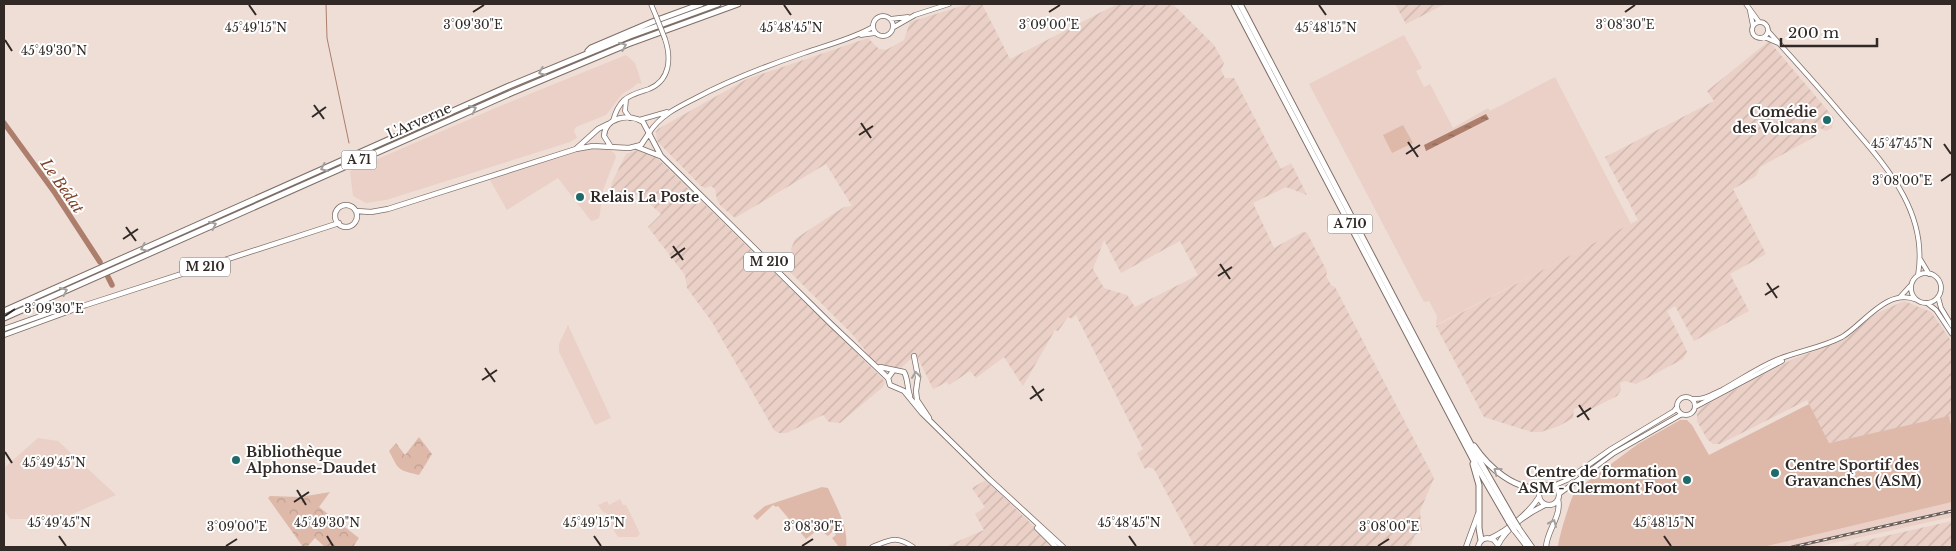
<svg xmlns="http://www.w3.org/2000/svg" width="1956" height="551" viewBox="0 0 1956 551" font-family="'Libre Baskerville',serif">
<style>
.built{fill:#ead0c6}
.industrial{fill:url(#industrial-furrows);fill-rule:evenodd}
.green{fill:#deb9aa}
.park{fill:url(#park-crowns)}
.water{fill:url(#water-ripples)}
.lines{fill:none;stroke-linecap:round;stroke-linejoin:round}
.stream{stroke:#ac7e6b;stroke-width:1}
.river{stroke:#ac7e6b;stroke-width:5.5}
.secondary-casing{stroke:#7d6e67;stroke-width:5.5}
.primary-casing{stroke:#7d6e67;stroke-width:6}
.highway-casing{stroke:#7d6e67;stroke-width:7}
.secondary{stroke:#fff;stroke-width:4}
.primary{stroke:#fff;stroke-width:4.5}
.highway{stroke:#fff;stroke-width:5}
.rail-casing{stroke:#6a605b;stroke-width:3}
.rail{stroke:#fff;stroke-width:1;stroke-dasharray:4;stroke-linecap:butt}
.secondary-bridge-casing{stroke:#7d6e67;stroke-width:5.5;stroke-linecap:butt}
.highway-bridge-casing{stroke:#7d6e67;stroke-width:7;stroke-linecap:butt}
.secondary-bridge{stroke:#fff;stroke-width:4}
.highway-bridge{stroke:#fff;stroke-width:5}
.oneway{stroke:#a29f9d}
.ticks{fill:none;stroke:#302926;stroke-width:2}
.poi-dot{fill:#1e6b6a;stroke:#fff;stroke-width:2}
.labels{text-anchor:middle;stroke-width:4;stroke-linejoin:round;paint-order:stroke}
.shield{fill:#fff;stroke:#6e6967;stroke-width:1}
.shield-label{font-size:12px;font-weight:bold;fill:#302926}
.poi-label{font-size:14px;font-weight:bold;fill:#302926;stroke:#fff;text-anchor:start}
.street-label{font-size:14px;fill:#302926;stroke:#fff}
.water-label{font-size:15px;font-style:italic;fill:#7e4125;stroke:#fff}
.ticks-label{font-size:12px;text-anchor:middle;fill:#302926;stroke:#fff;stroke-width:4;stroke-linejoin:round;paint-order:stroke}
</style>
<defs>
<pattern id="industrial-furrows" width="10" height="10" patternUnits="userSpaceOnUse" patternTransform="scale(1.25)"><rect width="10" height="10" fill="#ead0c6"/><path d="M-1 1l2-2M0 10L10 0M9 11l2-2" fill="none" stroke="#c9b3aa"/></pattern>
<pattern id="park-crowns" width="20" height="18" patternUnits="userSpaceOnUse" patternTransform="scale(1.25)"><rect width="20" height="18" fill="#deb9aa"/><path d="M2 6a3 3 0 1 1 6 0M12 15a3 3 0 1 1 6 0" fill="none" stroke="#bf9f92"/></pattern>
<pattern id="water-ripples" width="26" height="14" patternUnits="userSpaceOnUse" patternTransform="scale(1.25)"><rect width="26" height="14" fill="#ac7e6b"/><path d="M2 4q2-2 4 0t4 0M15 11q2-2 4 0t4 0" fill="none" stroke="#8c6758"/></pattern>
</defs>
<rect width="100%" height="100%" fill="#efded6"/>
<path class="built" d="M1404 35 1422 68 1416 71 1424 87 1430 84 1453 128 1488 108 1490 111 1555 77 1631 224 1436 325 1437 316 1429 301 1424 302 1309 84Z
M626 55 635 63 642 84 638 83 632 88 622 94 606 115 576 127 574 131 577 138 570 142 386 200 366 203 353 196 350 171 500 106Z
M596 147 611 150 615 154 616 157 603 190 600 213 599 218 595 220 591 221 558 178 507 210 490 180 578 150Z
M568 325 611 418 595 425 559 352V344Z
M38 438 58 441 116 495 61 519H10L4 510V468Z
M620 499 623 505H626L633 519 640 534 637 537H618L610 524 608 514 603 512 598 505 607 501 609 505Z
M1952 502V517L1816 547H1763Z"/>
<path class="industrial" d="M968 4H982L1010 59 1117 4H1173L1214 45 1224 63 1221 70 1225 78H1234L1281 169 1291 163 1307 195 1286 187 1253 203 1270 239 1274 248 1303 232 1307 233 1327 271 1326 276 1331 285 1335 287 1434 478 1420 511 1422 531 1415 535 1410 547H1195L1154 469 1148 467 1145 469 1137 453 1143 449 1076 315 1072 319 1068 317 1058 331 1055 330 1023 386 1004 357 976 378 970 371 949 385 947 382 933 389 916 354 899 370 878 366 871 361 865 350 853 335 789 271 785 263 790 261 793 257 791 249 795 239 844 207 852 206 826 164 735 218 720 205 717 200 715 189 711 186 705 188 701 186 657 141 656 132 658 129 747 79 868 38 879 49 886 50 904 40 910 22ZM1104 240 1121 273 1180 241 1198 275 1135 307 1127 295 1104 288 1093 269Z
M1395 4H1445L1406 24Z
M1769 41 1834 118 1832 128 1826 131 1820 128 1817 130 1816 136 1760 167 1756 176 1733 189 1766 254 1730 274 1749 311 1694 341 1675 306 1667 311 1685 347 1687 352 1683 359 1636 384 1625 381 1620 383 1621 390 1617 396 1587 411 1579 407 1574 409 1573 418 1559 426 1541 432H1532L1484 417 1436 326 1638 220 1605 157 1714 101 1707 91Z
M637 150 652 153 882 378 885 382 883 387 840 423 829 422 823 415 787 433H779L774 430 712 322 687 288 685 275 648 227 661 214 641 196 635 195 631 200 611 188 612 182 626 154Z
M1904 301 1931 312 1952 342V431L1949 417 1828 443 1807 400 1720 444H1713L1707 439 1697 421V414L1702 407 1793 359 1842 341 1875 314Z
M986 480 1055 547H945L984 530 975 514 985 507 972 488Z
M1952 521V547H1837L1863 541Z"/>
<path class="green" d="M1403 125 1413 143 1392 153 1383 135Z
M1809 404 1829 443 1949 416 1952 431V502L1763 547H1558C1558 540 1571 496 1576 490L1638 444 1680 420H1687L1692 425 1709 455Z
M822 487 828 488C836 506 849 528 846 547H839L832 538 836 535 833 531 828 536 819 529 806 539 778 506 776 507 773 505 757 520 753 516 765 506Z"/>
<path class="park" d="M419 437 432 454 419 475C397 470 399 470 389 451L396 443 405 455Z
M330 492 319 507 359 538 353 547H325L315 538 307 547H303L268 498 270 496 300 497Z"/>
<path class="water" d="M1486 114 1489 119 1426 151 1424 145Z"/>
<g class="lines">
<path class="stream" d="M326 4 327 38 349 143"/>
<path class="river" d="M4 123 55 193 100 262
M108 277 112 285"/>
<g class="secondary-casing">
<path id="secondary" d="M651 4 656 16
M1746 4 1759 22
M1750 11 1753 26
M873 26a10 10 0 1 1 20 0a10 10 0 1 1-20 0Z
M890 19 908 17
M1752 30a8 8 0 1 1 16 0a8 8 0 1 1-16 0Z
M894 27 915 15 949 4
M1768 31C1793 59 1819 87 1843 116 1882 162 1929 209 1918 275
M861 35 875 33
M1764 37 1778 43
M626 100 625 111 630 118
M639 120 667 112
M613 121C615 113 618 106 624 100 631 94 640 92 649 89 671 80 671 57 665 39
M649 133C660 116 676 108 694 99 729 80 766 66 804 53 827 45 852 39 873 27
M1920 259 1929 274
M1911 288a15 15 0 1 1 30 0a15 15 0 1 1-30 0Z
M1900 297 1910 286
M1938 297 1941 308 1952 326
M1927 303 1936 310 1952 334
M1677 406a9 9 0 1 1 18 0a9 9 0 1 1-18 0Z
M1693 399C1704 400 1713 394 1722 390 1740 380 1757 368 1776 360 1798 351 1821 348 1842 337 1864 324 1887 287 1917 300
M1695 407 1782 361
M1553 486 1567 480 1611 449 1674 411 1677 407
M1559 494 1614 453 1682 414
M872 547C890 540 896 535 913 547"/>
</g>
<g class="primary-casing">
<path id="primary" d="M649 133 641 145 629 148 611 147 604 136C605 117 630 113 643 122L661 156 831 324 888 378
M637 147 660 156
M577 148 598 129 608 124
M335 216a11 11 0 1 1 22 0a11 11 0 1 1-22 0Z
M356 211 371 212 388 209 576 149 593 146 611 147
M4 329 52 312 70 308
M4 335 86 305 339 223
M914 356 918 377 916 391 917 400 929 418
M880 367 904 372C908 378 907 388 910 396
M893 371 888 378 890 385 904 391 922 413 988 478 1063 547
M1539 495a10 10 0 1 1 20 0a10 10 0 1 1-20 0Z
M1518 527 1532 547
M1037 528 1056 547
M1514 530 1527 547
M1491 538C1508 530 1529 513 1539 497
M1498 545C1506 528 1528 513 1545 505
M1466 547 1478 514
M1478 547C1480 539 1486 536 1494 540L1498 545
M1546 547C1547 530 1562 516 1558 499"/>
</g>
<g class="highway-casing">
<path id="highway" d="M1234 4 1476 465 1509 522
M1240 4 1478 458 1513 519
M588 51 591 48 652 22 701 4
M4 311 509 86 630 36 718 4
M4 318 511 93 628 44 738 4
M1474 446C1488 467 1515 491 1542 488
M1473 464 1479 485V528L1481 540"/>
</g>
<use href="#secondary" class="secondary"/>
<use href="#primary" class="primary"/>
<use href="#highway" class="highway"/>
<g class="rail-casing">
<path id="rail" d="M1792 547 1952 511"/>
</g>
<use href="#rail" class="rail"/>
<g class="secondary-bridge-casing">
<path id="secondary-bridge" d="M656 16 665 39"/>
</g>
<g class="highway-bridge-casing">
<path id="highway-bridge" d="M1513 519 1518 527
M1509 522 1514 530"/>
</g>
<use href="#secondary-bridge" class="secondary-bridge"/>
<use href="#highway-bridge" class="highway-bridge"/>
</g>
<defs><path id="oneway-chevron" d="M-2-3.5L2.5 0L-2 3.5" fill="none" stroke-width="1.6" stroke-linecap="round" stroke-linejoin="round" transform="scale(1.25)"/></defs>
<g class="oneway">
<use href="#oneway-chevron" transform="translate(623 46) rotate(-22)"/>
<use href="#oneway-chevron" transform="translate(542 72) rotate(157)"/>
<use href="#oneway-chevron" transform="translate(473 109) rotate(-24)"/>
<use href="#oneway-chevron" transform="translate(324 168) rotate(156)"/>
<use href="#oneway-chevron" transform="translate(213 225) rotate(-24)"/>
<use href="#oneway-chevron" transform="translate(144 248) rotate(156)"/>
<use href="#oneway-chevron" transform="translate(64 291) rotate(-24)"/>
<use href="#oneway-chevron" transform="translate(916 375) rotate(-96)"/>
<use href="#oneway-chevron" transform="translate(1497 471) rotate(-143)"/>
<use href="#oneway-chevron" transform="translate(1553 523) rotate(-66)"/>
</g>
<path class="ticks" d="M249 5 256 15M784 5 791 15M1319 5 1326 15M473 12 484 5M1049 12 1060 5M1625 12 1635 5M5 40 12 51M314 105 324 119M312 117 326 107M861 123 871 138M859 135 873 126M1408 142 1418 157M1944 144 1951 154M1406 154 1420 145M1941 181 1951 174M126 227 136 241M123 239 138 229M673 246 683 260M671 258 685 248M1220 264 1230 279M1218 276 1232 267M1767 283 1777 298M1765 295 1779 286M5 316 15 309M485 368 495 382M482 380 497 370M1032 386 1042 401M1030 399 1044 389M1579 405 1589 420M1577 417 1591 408M5 452 12 463M297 490 306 505M294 502 309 492M59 536 66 546M327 536 333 546M594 536 601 546M1129 536 1136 546M1664 536 1671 546M226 546 237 539M802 546 813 539M1378 546 1389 539"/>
<g class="poi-dot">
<circle cx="1827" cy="120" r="5"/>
<circle cx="580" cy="197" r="5"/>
<circle cx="236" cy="460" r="5"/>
<circle cx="1775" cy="473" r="5"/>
<circle cx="1687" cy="480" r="5"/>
</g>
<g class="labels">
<g class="shield">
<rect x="341.5" y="150.5" width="35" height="19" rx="4"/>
<rect x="1327.5" y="214.5" width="45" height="19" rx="4"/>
<rect x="744" y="252.5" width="50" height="19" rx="4"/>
<rect x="180" y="257.5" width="50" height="19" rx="4"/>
</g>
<g class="shield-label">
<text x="359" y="164">A 71</text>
<text x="1350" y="228">A 710</text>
<text x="769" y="266">M 210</text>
<text x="205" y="271">M 210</text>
</g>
<g class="poi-label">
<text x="1817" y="117" text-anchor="end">Comédie<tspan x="1817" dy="16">des Volcans</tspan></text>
<text x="590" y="202">Relais La Poste</text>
<text x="246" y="457">Bibliothèque<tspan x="246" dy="16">Alphonse-Daudet</tspan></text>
<text x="1785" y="470">Centre Sportif des<tspan x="1785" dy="16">Gravanches (ASM)</tspan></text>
<text x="1677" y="477" text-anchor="end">Centre de formation<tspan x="1677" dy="16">ASM - Clermont Foot</tspan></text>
</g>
<g class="street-label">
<text transform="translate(419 121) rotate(-24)" y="5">L'Arverne</text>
</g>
<g class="water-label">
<text transform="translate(62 186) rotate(55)" y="5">Le Bédat</text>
</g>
</g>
<g class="ticks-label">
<text x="473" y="29">3°09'30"E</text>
<text x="1049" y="29">3°09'00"E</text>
<text x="1625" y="29">3°08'30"E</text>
<text x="1326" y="32">45°48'15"N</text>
<text x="256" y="32">45°49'15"N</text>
<text x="791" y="32">45°48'45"N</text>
<text x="54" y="55">45°49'30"N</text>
<text x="1902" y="148">45°47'45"N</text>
<text x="1902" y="185">3°08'00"E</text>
<text x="54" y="313">3°09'30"E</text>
<text x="54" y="467">45°49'45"N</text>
<text x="59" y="527">45°49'45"N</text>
<text x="327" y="527">45°49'30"N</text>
<text x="594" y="527">45°49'15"N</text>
<text x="1129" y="527">45°48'45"N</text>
<text x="1664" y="527">45°48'15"N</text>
<text x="237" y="531">3°09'00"E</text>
<text x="813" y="531">3°08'30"E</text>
<text x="1389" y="531">3°08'00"E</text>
</g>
<rect width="1956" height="551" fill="none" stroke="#302926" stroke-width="10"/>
<path d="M1781 38v8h96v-8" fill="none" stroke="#302926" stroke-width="2.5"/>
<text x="1788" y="38" font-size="15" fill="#302926" stroke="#ffffff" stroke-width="4" paint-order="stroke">200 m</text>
</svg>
